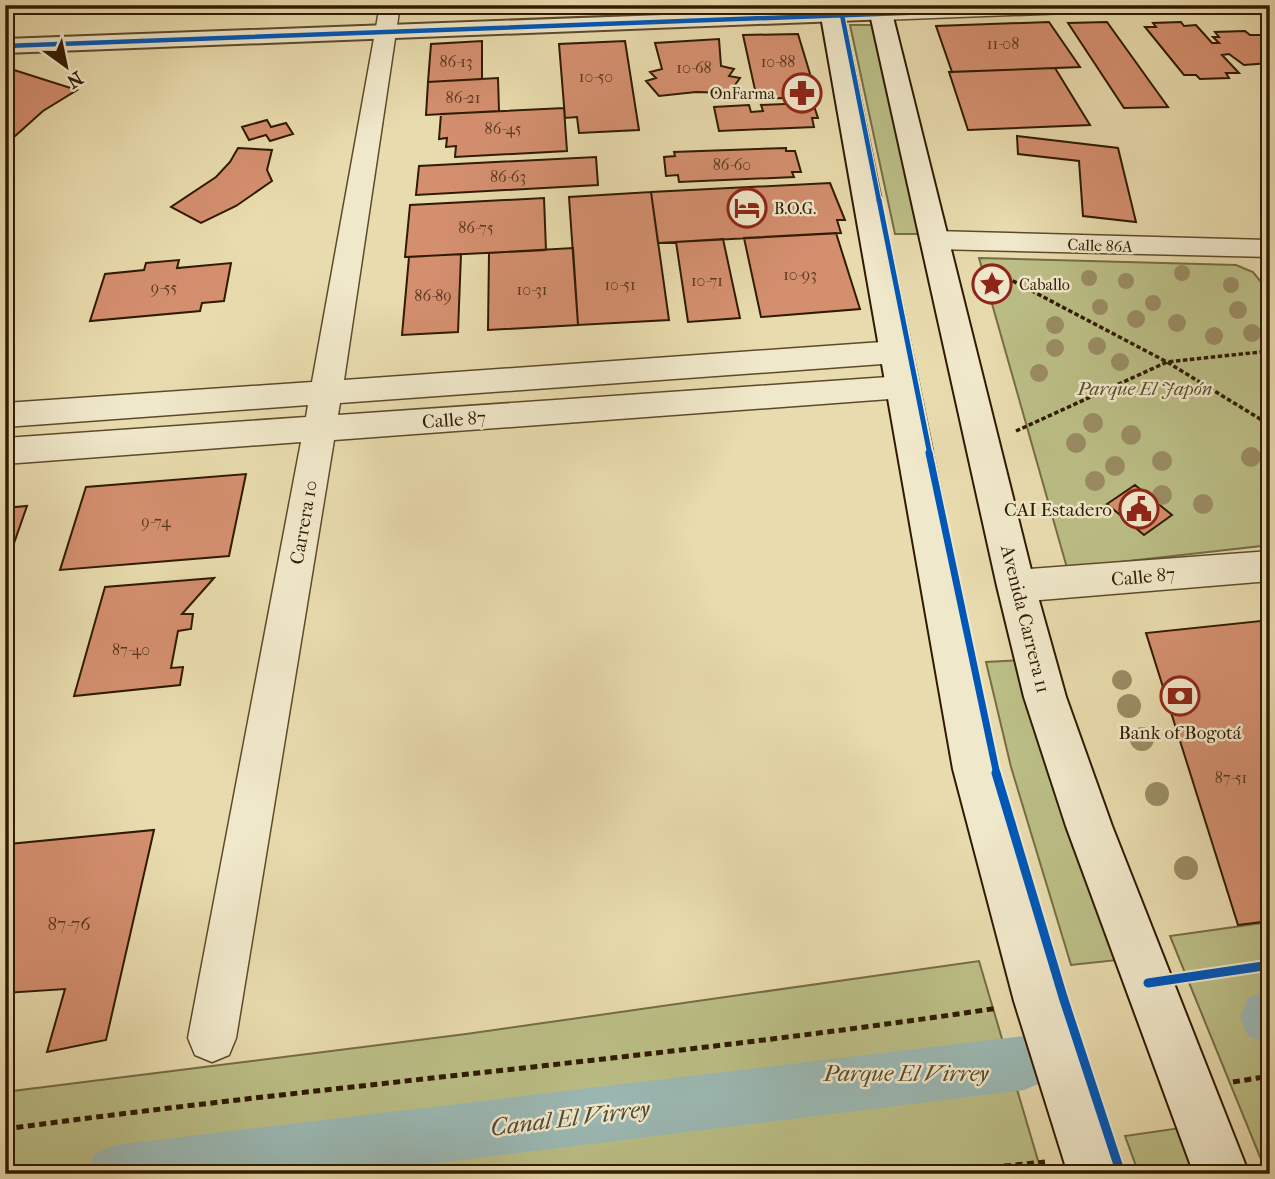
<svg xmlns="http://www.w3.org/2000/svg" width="1275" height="1179" viewBox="0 0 1275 1179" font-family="'IM FELL French Canon',serif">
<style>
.green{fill:#bbbe86;stroke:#766c43;stroke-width:2}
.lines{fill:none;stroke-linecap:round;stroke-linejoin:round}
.canal{fill:#9bb9b4;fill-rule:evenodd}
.building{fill:#d48f6f;stroke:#301a00;stroke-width:2}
.minor-casing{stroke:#5e4a2b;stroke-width:3}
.tertiary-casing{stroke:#5e4a2b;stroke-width:4}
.secondary-casing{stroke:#301a00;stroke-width:4}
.path-far1{stroke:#301a00;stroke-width:3.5;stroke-dasharray:4.5 2.5;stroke-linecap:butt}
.path{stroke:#301a00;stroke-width:5;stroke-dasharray:7 4.5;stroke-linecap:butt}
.minor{fill:#f0e8ca;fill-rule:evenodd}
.tertiary{fill:#f0e8ca;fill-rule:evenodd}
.secondary{fill:#f0e8ca;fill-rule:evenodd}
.cycleway-far3-casing{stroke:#f0e8ca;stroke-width:7}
.cycleway-far2-casing{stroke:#f0e8ca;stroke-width:9}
.cycleway-far1-casing{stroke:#f0e8ca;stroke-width:11}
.cycleway-casing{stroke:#f0e8ca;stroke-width:13}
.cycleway-far3{stroke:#0057b8;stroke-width:4.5}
.cycleway-far2{stroke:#0057b8;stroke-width:5}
.cycleway-far1{stroke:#0057b8;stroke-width:7}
.cycleway{stroke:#0057b8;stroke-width:9}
.tree{fill:#9a8c64}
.labels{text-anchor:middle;stroke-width:5;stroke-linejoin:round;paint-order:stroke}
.number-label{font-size:16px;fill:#59371c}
.far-poi-label{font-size:16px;fill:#301a00;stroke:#f0e8ca;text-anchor:start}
.far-street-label{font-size:16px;fill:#301a00;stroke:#f0e8ca}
.park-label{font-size:19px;font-style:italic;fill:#5a4b28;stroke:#f0e8ca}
.street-label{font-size:19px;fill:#301a00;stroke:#f0e8ca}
.poi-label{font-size:19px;fill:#301a00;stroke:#f0e8ca;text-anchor:end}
.near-number-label{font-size:19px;fill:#59371c}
.near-park-label{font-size:23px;font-style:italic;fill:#5a4b28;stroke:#f0e8ca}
.near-water-label{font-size:24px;font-style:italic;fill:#504a36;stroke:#f0e8ca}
</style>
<rect width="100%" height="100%" fill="#e8dbad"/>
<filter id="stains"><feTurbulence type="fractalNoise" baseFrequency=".00286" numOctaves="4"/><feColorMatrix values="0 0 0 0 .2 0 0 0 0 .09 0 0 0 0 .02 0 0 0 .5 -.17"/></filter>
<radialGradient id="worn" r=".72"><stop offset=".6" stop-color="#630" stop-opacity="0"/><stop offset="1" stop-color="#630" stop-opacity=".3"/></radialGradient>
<path class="green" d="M850 25H872L922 234H895Z
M979 258 1236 265 1253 272 1270 293V545L1067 568Z
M1021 660 1118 960 1071 965 1011 767 986 662Z
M1270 922V1174H1267L1170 936Z
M979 961 1042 1174H5V1092L466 1034Z
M1180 1128 1198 1174H1139L1125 1136Z"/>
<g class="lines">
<path class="canal" d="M1270 990V1044H1267L1248 1036 1240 1017 1248 998Z
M1024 1036 1043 1044 1051 1063 1043 1082 1024 1090 350 1174H86L95 1154 115 1145Z"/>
</g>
<path class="building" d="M5 5H121L5 10Z
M1049 22 1080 67 952 72 936 26Z
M1107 22 1168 107 1124 108 1068 23Z
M1181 22 1184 26 1196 25 1212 43H1219L1213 37H1219L1215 32 1245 31 1250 35H1261L1270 44V63L1244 65 1229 54 1222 55 1239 73H1226L1229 78 1200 79 1196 75H1184L1145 27H1156L1153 23Z
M798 34 817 97 757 99 743 35Z
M719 39 721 66 734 69 729 76 740 78 729 93 696 92 659 96 646 81 656 78 650 72 662 69 655 43Z
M482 41V79L428 82 431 44Z
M625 41 639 130 579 133 577 117 565 118 559 44Z
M1055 68 1090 125 968 130 949 72Z
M14 70 77 90 43 111 14 137H5V107L13 98 5 96V75Z
M498 78 499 111 426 115 428 82Z
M807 103 809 109H815L818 118H812L814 127 719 131 714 107 749 105 751 112 763 111 761 105Z
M564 108 567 151 455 157 456 146 446 147 447 138 439 139 441 114Z
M267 120 271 127 286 123 293 134 270 141 266 135 249 140 242 127Z
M1017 136 1118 148 1136 222 1083 216 1079 161 1018 154Z
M238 148 272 150 267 170 272 181 236 206 201 223 171 207 216 177 230 162Z
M786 148V151H795L801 172H792L794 177 679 182 678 175 666 176 664 157 675 156 674 152Z
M596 157 598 185 416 195 419 166Z
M830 183 845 220H837L841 233 658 243 651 192Z
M651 192 669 320 578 325 569 197Z
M544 198 546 250 405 257 410 205Z
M836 233 860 309 761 317 744 238Z
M723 239 740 318 688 322 676 242Z
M573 248 578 325 488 330 489 253Z
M461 254 458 332 402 335 409 257Z
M179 260 177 268 231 263 224 301 202 303 200 311 90 321 105 274 144 270 146 263Z
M246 474 229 556 60 570 86 487Z
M1135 485 1172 515 1144 535 1107 504Z
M27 506 13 546 5 547V508Z
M214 578 182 614H193L191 629 178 631 171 668 183 667 180 685 74 696 105 587Z
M1270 620V921L1238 925 1146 633Z
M154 830 106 1040 47 1052 65 989 5 993V856L9 844Z"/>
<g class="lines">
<g class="minor-casing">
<path id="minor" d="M380 5H400L344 380 896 341 907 344 911 352 907 360 896 363 340 403 338 415 903 376 914 379 919 387 914 395 903 398 334 440 236 1038 229 1055 212 1062 195 1055 188 1038 301 442 5 464V438L306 417 308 405 5 427V403L312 382Z
M946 5H1131L1128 9 1121 11 881 20 874 18 870 14 874 10 881 8Z
M934 231 1267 240 1270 241V257L934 249 924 246 920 240 924 234Z
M1270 551V581L1016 602 1003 597 998 586 1003 575 1016 570Z"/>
</g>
<g class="tertiary-casing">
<path id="tertiary" d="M881 7 889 9 892 14 889 19 5 53V39Z"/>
</g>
<g class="secondary-casing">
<path id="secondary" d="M819 5H841L997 769 1064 1001 1124 1174H1068L1014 1001 953 769Z
M868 5H890L1035 586 1066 697 1112 826 1249 1174H1194L1066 826 1024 697 997 586Z"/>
</g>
<path class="path-far1" d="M994 271 1167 362 1270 425
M1016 431 1167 362 1270 351"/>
<path class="path" d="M1233 1082 1270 1076
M5 1129C336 1084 668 1058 998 1008
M924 1174 1045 1162"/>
<use href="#minor" class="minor"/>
<use href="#tertiary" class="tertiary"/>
<use href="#secondary" class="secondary"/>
<g class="cycleway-far3-casing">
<path id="cycleway-far3" d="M840 5 879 201
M5 46 1121 5"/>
</g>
<g class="cycleway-far2-casing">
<path id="cycleway-far2" d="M879 200 930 455"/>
</g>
<g class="cycleway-far1-casing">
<path id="cycleway-far1" d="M929 453 997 775"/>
</g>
<g class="cycleway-casing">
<path id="cycleway" d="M996 773 1063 997 1121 1174
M1148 983 1270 965"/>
</g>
<use href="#cycleway-far3" class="cycleway-far3"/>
<use href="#cycleway-far2" class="cycleway-far2"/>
<use href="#cycleway-far1" class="cycleway-far1"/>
<use href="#cycleway" class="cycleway"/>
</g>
<g class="tree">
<circle cx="1182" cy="273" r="8"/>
<circle cx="1089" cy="278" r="8"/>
<circle cx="1126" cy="281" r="8"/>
<circle cx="1231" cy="285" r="8"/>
<circle cx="1153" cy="303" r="8"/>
<circle cx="1100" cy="307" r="8"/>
<circle cx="1238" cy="310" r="9"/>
<circle cx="1136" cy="319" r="9"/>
<circle cx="1177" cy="323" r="9"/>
<circle cx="1055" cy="325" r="9"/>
<circle cx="1252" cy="333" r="9"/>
<circle cx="1214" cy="336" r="9"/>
<circle cx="1097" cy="346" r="9"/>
<circle cx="1055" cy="348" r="9"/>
<circle cx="1120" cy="362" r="9"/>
<circle cx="1039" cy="373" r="9"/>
<circle cx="1093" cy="423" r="10"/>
<circle cx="1131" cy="435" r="10"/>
<circle cx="1076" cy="443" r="10"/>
<circle cx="1251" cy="457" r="10"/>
<circle cx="1162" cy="461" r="10"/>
<circle cx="1115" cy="466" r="10"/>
<circle cx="1095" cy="481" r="10"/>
<circle cx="1162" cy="495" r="10"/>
<circle cx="1203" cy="504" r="10"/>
<circle cx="1122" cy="680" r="10"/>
<circle cx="1129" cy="706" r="12"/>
<circle cx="1142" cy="739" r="12"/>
<circle cx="1157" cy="794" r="12"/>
<circle cx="1186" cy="868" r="12"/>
</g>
<defs>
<g id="pharmacy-ring" transform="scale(2.0125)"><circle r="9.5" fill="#f0e8ca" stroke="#8f2418" stroke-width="1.5"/><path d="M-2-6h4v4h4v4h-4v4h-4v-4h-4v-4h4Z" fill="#8f2418"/></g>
<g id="hotel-ring" transform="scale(2.0125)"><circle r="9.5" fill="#f0e8ca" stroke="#8f2418" stroke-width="1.5"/><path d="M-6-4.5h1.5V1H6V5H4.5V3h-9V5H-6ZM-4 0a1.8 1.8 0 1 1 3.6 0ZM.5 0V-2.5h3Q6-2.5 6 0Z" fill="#8f2418"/></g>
<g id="sight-ring" transform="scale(2.0125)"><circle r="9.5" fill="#f0e8ca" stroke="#8f2418" stroke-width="1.5"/><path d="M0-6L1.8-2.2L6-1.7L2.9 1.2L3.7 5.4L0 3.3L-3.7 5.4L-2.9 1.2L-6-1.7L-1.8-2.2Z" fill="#8f2418"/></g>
<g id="civic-ring" transform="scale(2.0125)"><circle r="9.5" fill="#f0e8ca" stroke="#8f2418" stroke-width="1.5"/><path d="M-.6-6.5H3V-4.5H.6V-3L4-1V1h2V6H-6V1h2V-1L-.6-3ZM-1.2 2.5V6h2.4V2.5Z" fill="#8f2418"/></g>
<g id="bank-ring" transform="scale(2.0125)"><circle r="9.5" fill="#f0e8ca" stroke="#8f2418" stroke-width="1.5"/><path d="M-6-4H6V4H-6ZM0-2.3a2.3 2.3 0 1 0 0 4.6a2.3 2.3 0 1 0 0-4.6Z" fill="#8f2418"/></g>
</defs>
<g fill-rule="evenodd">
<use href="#pharmacy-ring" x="802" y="93"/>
<use href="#hotel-ring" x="747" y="208"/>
<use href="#sight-ring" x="992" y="284"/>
<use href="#civic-ring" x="1139" y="509"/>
<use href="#bank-ring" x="1180" y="696"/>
</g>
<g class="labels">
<g class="number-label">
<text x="1003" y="49">11-08</text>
<text x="456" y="67">86-13</text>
<text x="778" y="67">10-88</text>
<text x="694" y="73">10-68</text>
<text x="596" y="82">10-50</text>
<text x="463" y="103">86-21</text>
<text x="503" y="134">86-45</text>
<text x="732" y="170">86-60</text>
<text x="508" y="182">86-63</text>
<text x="476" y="233">86-75</text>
<text x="800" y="280">10-93</text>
<text x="707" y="286">10-71</text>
<text x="620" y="290">10-51</text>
<text x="164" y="293">9-55</text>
<text x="532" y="295">10-31</text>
<text x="433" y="301">86-89</text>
<text x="156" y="527">9-74</text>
<text x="131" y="655">87-40</text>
<text x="1231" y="783">87-51</text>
</g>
<g class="far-poi-label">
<text x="775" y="99" text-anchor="end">OnFarma</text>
<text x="774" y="214">B.O.G.</text>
<text x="1019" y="290">Caballo</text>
</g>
<g class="far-street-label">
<text transform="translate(1100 245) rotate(2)" y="6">Calle 86A</text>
</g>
<g class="park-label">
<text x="1145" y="395">Parque El Japón</text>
</g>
<g class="street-label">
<text transform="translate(454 419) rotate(-4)" y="7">Calle 87</text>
<text transform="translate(303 522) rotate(-80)" y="7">Carrera 10</text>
<text transform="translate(1143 576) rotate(-5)" y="7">Calle 87</text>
<text transform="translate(1026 619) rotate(76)" y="7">Avenida Carrera 11</text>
</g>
<g class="poi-label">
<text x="1112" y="516">CAI Estadero</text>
<text x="1180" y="739" text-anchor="middle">Bank of Bogotá</text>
</g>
<g class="near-number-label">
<text x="69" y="930">87-76</text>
</g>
<g class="near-park-label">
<text x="906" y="1081">Parque El Virrey</text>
</g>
<g class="near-water-label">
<text transform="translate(570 1118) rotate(-7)" y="8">Canal El Virrey</text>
</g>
</g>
<rect width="1275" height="1179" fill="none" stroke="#e8dbad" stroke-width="28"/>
<rect x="7" y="7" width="1261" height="1165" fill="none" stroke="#301a00" stroke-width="3.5"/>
<rect x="14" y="14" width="1247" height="1151" fill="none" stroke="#301a00" stroke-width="2"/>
<g transform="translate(66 66) rotate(147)" stroke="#f0e8ca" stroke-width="5" paint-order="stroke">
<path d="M0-5L12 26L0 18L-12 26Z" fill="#301a00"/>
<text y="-10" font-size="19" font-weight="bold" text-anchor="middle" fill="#301a00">N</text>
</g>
<rect width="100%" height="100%" filter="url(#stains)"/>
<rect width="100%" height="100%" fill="url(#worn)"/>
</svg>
